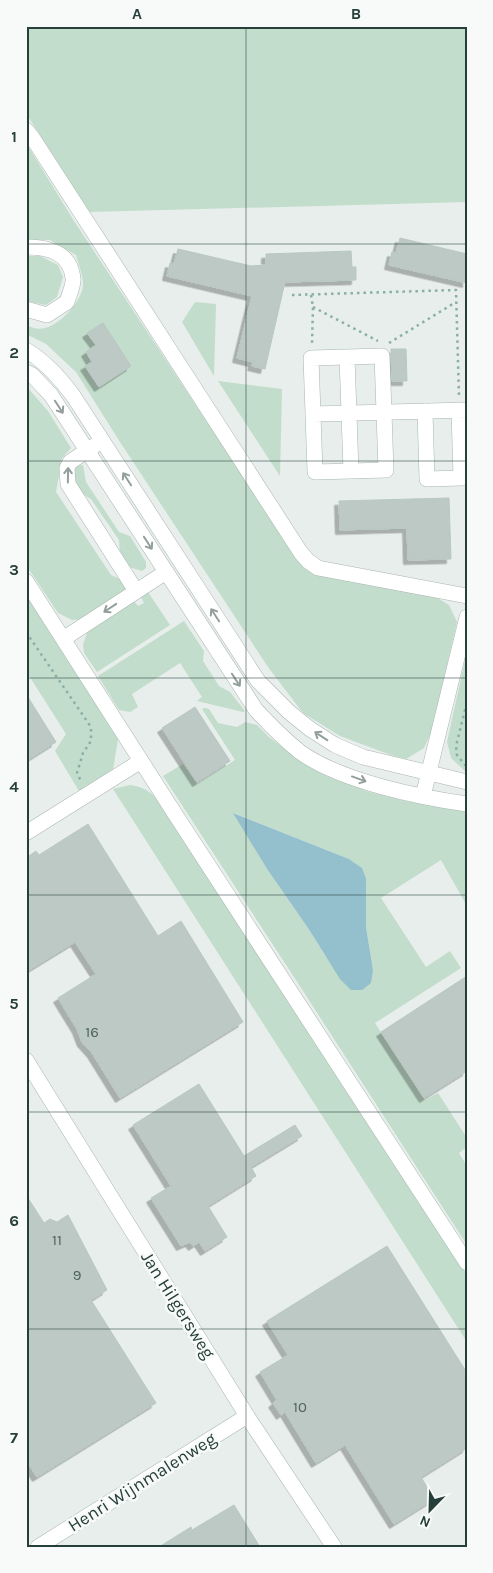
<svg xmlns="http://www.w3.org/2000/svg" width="493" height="1573" viewBox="0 0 493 1573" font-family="Karla,sans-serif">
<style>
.green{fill:#c2ddcb;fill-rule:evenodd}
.water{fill:#94c0cd}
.building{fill:#bcc9c5;stroke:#b9c7c3;filter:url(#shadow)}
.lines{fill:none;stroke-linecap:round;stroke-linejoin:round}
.minor-casing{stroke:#aab6b2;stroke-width:16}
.path{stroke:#8aafa6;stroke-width:2.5;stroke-dasharray:2.5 4;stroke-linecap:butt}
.minor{stroke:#fff;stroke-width:15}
.oneway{stroke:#939f9c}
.grid{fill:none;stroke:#273f3a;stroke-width:1;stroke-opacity:0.55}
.labels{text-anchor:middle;stroke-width:5;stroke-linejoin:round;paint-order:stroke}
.number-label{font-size:15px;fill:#4c625d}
.street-label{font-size:18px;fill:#273f3a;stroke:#f7faf9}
.neatline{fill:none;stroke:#273f3a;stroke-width:2}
.grid-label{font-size:16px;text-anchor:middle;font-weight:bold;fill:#273f3a}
</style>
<defs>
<filter id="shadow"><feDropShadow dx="-4.5" dy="4.5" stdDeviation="0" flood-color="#0004"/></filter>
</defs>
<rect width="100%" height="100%" fill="#e7eeeb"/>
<path class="green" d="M26 26H467V202L89 212 29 118 26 116Z
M26 143 74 221 300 563 434 596 449 605 457 622 431 733 424 748 406 759 391 755 340 736 303 713 268 667 120 442 76 372 46 344 26 334V325C33 328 38 330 45 328 61 324 81 302 83 286 84 278 78 263 76 255L50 240H26Z
M26 256H40L58 265 63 277 57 297 46 305 26 301Z
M195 302 216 304 214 376 182 322Z
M218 381 282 389 280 476Z
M26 386 48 411 71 448 62 458 56 492 111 575 122 580 129 591 85 619 72 620 58 613 26 565Z
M83 465 86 482 119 532 130 536 146 562V568L142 571 129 567 120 553 119 540 91 499C79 493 74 483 74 470L77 466Z
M148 592 170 625 97 672 84 653 83 644 88 631 133 600 138 606 144 603 141 597Z
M26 593 119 733 113 770 79 791 55 751 66 734 26 671Z
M184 621 204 651 203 661 219 686 230 692 245 711 243 712 197 701 202 697 180 663 132 694 138 707 130 712 119 710 98 676Z
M467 651V773L451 758 447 742Z
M205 708 209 709 218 723 237 727 245 722 257 725 269 737 289 752 327 773 366 791 406 801 467 810V906L441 860 381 898 426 967 450 951 461 968 375 1023 425 1100 438 1093 467 1138V1147L459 1153 467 1166V1245L294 977 163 776 183 764 197 784 235 760 202 709ZM234 813 349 859 362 868 366 878V927L373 970 326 957 308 928 267 869Z
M130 785C142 787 149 790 157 799L467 1275V1342L113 789Z"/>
<path class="water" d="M233 813 349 859 362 868 366 878V927L373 970 371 983 362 990H351L340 979 308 928 267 869Z"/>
<path class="building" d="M400 238 467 254V283L389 265 392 252 396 253Z
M178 249 251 266 266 265V254L351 251 352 267H356V280L285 282 265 369 252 366 253 362 237 358 252 296 167 276 170 263 174 264Z
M103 323 131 366 99 387 85 366 92 362 86 352 96 345 87 333Z
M391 349H406L407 381H392Z
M449 498 451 559 408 560 407 528 340 530 339 501Z
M26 694 56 742 26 761Z
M195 707 230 761 197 782 162 728Z
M88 824 158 936 181 921 243 1022 120 1098 92 1053 82 1042 77 1029 58 998 96 974 75 942 26 972V858L36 851 39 855Z
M467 976V1071L424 1098 381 1032Z
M199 1084 244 1156 295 1125 302 1136 251 1167 256 1176 208 1206 227 1237 205 1251 199 1242 193 1246 190 1242 181 1246 151 1198 171 1186 133 1125Z
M26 1195 44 1223 50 1219 57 1222 68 1215 107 1290 91 1300 156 1403 37 1477 26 1460Z
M387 1246 467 1373V1448L421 1477 434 1499 394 1524 345 1445 316 1463 285 1412 281 1415 273 1403 277 1400 260 1372 288 1355 267 1321Z
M234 1505 260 1547H159L191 1527 192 1530Z"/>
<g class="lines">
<g class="minor-casing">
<path id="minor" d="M26 130 32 137 301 553 308 561 318 568 467 596
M26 247C48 247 70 252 73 278 74 285 69 295 67 302L47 315 26 309
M26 350C46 362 60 378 74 397L258 681 289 712 310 729 335 745 363 757 467 782
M26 372 32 375 51 395 256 710C270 725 284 739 300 752 341 781 417 797 467 804
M425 411 427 479 461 478 459 410
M313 414 315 472 351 471 347 357
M94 446 70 462 67 468 68 484 136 591
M351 471 386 470 382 356 311 358 313 414C364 413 416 411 467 410
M26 581 175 814 467 1263
M63 639 166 572
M423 796 467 617
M26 833 141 761
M26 1060 247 1416 334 1547
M38 1547 247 1416"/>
</g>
<path class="path" d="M292 295 456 290 459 397
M311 295 313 307 312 344
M313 307 378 341
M389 343 456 302
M26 632 91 727V741L83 753 77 773 81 781
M466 766 457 755 456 746 467 702"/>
<use href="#minor" class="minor"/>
</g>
<defs><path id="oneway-shaft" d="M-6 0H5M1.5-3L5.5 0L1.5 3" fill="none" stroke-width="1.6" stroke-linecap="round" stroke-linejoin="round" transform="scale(1.25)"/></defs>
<g class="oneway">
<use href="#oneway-shaft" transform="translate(59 407) rotate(57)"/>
<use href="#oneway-shaft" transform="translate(68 475) rotate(-89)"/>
<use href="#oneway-shaft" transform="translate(127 479) rotate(-123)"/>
<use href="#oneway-shaft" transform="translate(148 543) rotate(57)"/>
<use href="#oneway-shaft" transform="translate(110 608) rotate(146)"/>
<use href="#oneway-shaft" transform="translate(215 615) rotate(-123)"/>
<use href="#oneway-shaft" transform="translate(236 680) rotate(57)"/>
<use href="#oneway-shaft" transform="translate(321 736) rotate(-147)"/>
<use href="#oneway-shaft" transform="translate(359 779) rotate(20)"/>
</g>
<path class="grid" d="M246 26V1547M26 244H467M26 461H467M26 678H467M26 895H467M26 1112H467M26 1329H467"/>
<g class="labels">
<g class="number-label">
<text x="92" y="1037">16</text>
<text x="57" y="1245">11</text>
<text x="77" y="1280">9</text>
<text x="300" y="1412">10</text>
</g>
<g class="street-label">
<text transform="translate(178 1305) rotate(58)" y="6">Jan Hilgersweg</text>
<text transform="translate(142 1482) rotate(-32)" y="6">Henri Wijnmalenweg</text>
</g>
</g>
<rect width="493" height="1573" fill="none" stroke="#f7faf9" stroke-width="55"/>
<g transform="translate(430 1510) rotate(203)" stroke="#f7faf9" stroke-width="4" paint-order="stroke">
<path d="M0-4L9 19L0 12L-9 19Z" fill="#273f3a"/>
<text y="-8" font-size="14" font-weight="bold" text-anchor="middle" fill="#273f3a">N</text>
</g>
<rect x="28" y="28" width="438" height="1518" class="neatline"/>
<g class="grid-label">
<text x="137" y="19">A</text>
<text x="356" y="19">B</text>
<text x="14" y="142">1</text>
<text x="14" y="358">2</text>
<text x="14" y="575">3</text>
<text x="14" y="792">4</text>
<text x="14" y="1009">5</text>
<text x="14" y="1226">6</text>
<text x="14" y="1443">7</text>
</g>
</svg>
